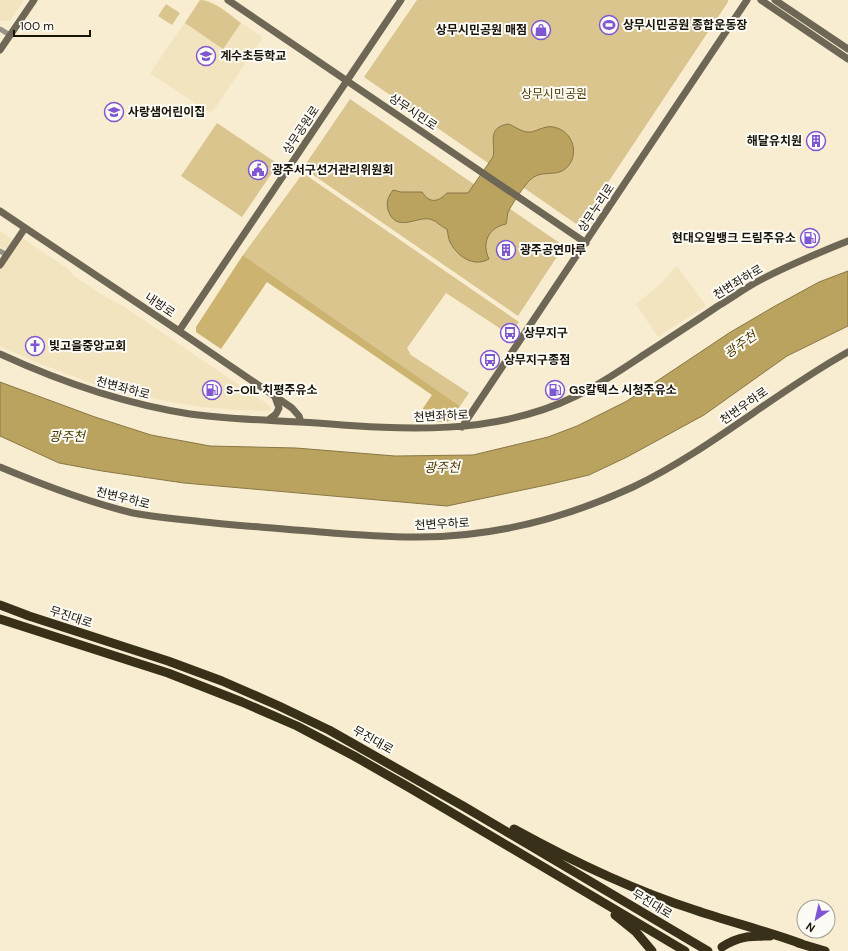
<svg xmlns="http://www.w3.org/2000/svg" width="848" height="951" viewBox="0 0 848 951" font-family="'DM Sans','Noto Sans KR',sans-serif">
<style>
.built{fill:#f2e4bf}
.green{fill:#dac58f}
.forest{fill:#ccb370}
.water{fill:#baa25f;stroke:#897746}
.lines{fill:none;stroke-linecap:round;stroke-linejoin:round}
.street{stroke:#979286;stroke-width:5}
.secondary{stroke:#6e6756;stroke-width:7}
.highway{stroke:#383018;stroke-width:9}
.labels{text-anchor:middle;stroke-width:4;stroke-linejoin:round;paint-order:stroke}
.poi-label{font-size:12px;font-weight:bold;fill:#18140a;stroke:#fdfbf5;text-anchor:start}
.park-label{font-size:12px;fill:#4d3c03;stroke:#fdfbf5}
.street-label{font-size:12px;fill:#18140a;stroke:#fdfbf5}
.water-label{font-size:13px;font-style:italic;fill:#4c3a01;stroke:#fdfbf5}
</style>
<rect width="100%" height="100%" fill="#f8edd0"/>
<path class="built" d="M0 0H24L10 21H2L0 20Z
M200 0H205L214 5 261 36 262 39 213 111 209 112 150 73Z
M0 231 13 240 7 248 4 249 0 246Z
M21 237 68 269 74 276 106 297 123 306 270 406 271 410 270 411 235 410 202 407 165 401 128 393 97 385 35 362 0 346V268Z
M677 266 706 306 658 337 636 304 657 287Z"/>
<path class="green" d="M200 0C214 0 230 15 241 23L223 49 185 23Z
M417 0H728V2L579 226 364 77Z
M166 4 180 13 172 25 158 16Z
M350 99 564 246 518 316 303 168Z
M217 123 278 164 242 217 181 176Z
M303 173 519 322 510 335 446 293 407 348 411 355 469 393 460 406 243 255Z"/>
<path class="forest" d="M243 255 460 406 449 421 446 422 415 420 432 395 267 282 221 349 196 332V327Z"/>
<path class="water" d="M508 124C515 126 522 133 531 132 540 130 547 124 557 128 576 134 580 161 562 171 552 176 540 170 530 180 525 184 511 206 508 212 507 216 507 221 506 224 489 227 481 243 489 259 473 268 457 256 450 242 448 237 448 234 447 229 441 227 436 220 429 219 415 217 396 233 388 210 386 202 388 197 393 190L401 192H422C430 204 438 202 447 193H468L493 157C496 143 486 128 508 124Z
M848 271V326L787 356 704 415 627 457 589 475 551 484 447 506 184 483 102 471 59 463 0 436V382L95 417 151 435 210 446 296 448 395 456 473 455 548 437 577 426 627 401 729 333 775 306 819 282Z"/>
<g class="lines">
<path class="street" d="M0 29 10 35
M0 251 7 255"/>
<path class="secondary" d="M228 0 586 243
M761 0 848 59
M775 0 848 49
M0 50 34 0
M0 211 179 331 292 408 299 416 301 422
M0 265 25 228
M179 331 401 0
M0 354C61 382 124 404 190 414 232 420 275 420 317 423 404 430 495 436 576 396 599 385 621 370 642 356 668 339 693 323 718 306 730 299 741 291 753 284 783 267 816 254 848 241
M268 420 276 414 279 408 275 397
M462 427 747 0
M0 467C43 485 87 502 133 513 154 517 175 519 196 521 229 525 262 527 295 530 335 533 374 537 413 537 489 538 564 519 633 487 710 450 774 393 848 352"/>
<path class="highway" d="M0 605 29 616 168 661 222 681 279 706 329 730 463 806 708 951
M0 619 168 673 242 702 297 726 354 756 410 788 685 951
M514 829C572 861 632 890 695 910 730 922 767 931 802 944
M615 915 636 932 652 951
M798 943 825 951
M722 947C739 936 750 936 770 936"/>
</g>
<defs>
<g id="stadium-ring" transform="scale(1)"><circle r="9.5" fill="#fdfbf5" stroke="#7f57d1" stroke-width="1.5"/><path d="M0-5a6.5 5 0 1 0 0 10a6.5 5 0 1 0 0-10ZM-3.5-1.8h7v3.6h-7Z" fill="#7f57d1"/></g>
<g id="shop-ring" transform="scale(1)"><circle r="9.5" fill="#fdfbf5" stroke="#7f57d1" stroke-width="1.5"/><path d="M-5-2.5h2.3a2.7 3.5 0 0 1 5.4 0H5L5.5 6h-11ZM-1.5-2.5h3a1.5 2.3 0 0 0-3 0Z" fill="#7f57d1"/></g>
<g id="school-ring" transform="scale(1)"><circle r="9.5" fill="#fdfbf5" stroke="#7f57d1" stroke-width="1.5"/><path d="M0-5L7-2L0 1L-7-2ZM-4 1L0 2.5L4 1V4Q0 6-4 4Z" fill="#7f57d1"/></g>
<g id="building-ring" transform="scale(1)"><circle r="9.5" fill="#fdfbf5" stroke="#7f57d1" stroke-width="1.5"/><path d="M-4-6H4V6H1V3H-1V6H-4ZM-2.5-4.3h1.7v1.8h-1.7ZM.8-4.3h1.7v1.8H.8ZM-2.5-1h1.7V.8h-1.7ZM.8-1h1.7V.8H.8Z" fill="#7f57d1"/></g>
<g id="civic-ring" transform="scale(1)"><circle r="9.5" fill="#fdfbf5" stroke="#7f57d1" stroke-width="1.5"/><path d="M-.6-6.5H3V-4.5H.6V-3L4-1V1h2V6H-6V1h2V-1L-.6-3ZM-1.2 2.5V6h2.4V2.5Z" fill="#7f57d1"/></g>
<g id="fuel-ring" transform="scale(1)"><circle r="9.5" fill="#fdfbf5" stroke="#7f57d1" stroke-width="1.5"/><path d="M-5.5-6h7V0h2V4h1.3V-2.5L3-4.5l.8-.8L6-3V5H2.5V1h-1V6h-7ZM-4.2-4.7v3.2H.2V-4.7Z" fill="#7f57d1"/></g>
<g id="bus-ring" transform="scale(1)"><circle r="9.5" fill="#fdfbf5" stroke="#7f57d1" stroke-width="1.5"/><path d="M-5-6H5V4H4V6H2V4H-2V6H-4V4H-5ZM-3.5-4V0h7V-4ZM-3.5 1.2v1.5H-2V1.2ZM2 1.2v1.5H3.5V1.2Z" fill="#7f57d1"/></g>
<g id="church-ring" transform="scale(1)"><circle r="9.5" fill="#fdfbf5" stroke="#7f57d1" stroke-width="1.5"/><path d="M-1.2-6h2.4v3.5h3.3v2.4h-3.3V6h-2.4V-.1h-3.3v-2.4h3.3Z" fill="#7f57d1"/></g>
</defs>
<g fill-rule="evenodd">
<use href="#stadium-ring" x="609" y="25"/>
<use href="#shop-ring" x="541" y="30"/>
<use href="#school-ring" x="206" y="56"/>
<use href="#school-ring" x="114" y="112"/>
<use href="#building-ring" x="816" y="141"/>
<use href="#civic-ring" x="258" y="170"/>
<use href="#fuel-ring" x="810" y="238"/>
<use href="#building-ring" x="506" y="250"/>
<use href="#bus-ring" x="510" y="333"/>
<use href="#church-ring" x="35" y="346"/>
<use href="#bus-ring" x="490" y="360"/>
<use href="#fuel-ring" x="212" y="390"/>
<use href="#fuel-ring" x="555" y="390"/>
</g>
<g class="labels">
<g class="poi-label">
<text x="623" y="29">상무시민공원 종합운동장</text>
<text x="527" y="34" text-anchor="end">상무시민공원 매점</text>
<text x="220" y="60">계수초등학교</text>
<text x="128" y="116">사랑샘어린이집</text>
<text x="802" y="145" text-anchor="end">해달유치원</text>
<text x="272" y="174">광주서구선거관리위원회</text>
<text x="796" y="242" text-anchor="end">현대오일뱅크 드림주유소</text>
<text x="520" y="254">광주공연마루</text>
<text x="524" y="337">상무지구</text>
<text x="49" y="350">빛고을중앙교회</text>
<text x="504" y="364">상무지구종점</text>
<text x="226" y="394">S-OIL 치평주유소</text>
<text x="569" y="394">GS칼텍스 시청주유소</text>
</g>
<g class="park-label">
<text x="554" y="98">상무시민공원</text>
</g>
<g class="street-label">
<text transform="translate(413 112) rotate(34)" y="4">상무시민로</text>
<text transform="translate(301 130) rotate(-56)" y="4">상무공원로</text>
<text transform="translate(596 208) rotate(-56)" y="4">상무누리로</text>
<text transform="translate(738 282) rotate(-31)" y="4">천변좌하로</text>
<text transform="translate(160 305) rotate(34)" y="4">내방로</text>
<text transform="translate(123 388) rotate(15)" y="4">천변좌하로</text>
<text transform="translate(744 406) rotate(-35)" y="4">천변우하로</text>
<text transform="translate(441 416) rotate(-3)" y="4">천변좌하로</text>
<text transform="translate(123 498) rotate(14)" y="4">천변우하로</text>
<text transform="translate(442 524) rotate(-3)" y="4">천변우하로</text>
<text transform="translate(71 617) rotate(18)" y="4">무진대로</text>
<text transform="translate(373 740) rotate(29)" y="4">무진대로</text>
<text transform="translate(652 904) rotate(31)" y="4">무진대로</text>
</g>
<g class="water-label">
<text transform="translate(740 344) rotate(-35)" y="5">광주천</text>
<text x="67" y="441">광주천</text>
<text transform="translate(442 467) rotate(-1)" y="5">광주천</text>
</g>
</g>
<g transform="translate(816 919) rotate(214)"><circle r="19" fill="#fdfbf5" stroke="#a19f97"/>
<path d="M0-3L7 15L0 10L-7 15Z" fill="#7f57d1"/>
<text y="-6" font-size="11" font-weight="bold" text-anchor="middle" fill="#18140a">N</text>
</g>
<path d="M14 30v6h76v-6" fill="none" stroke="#18140a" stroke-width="2"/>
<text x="20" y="30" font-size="12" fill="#18140a" stroke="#fdfbf5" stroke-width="3" paint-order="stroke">100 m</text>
</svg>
